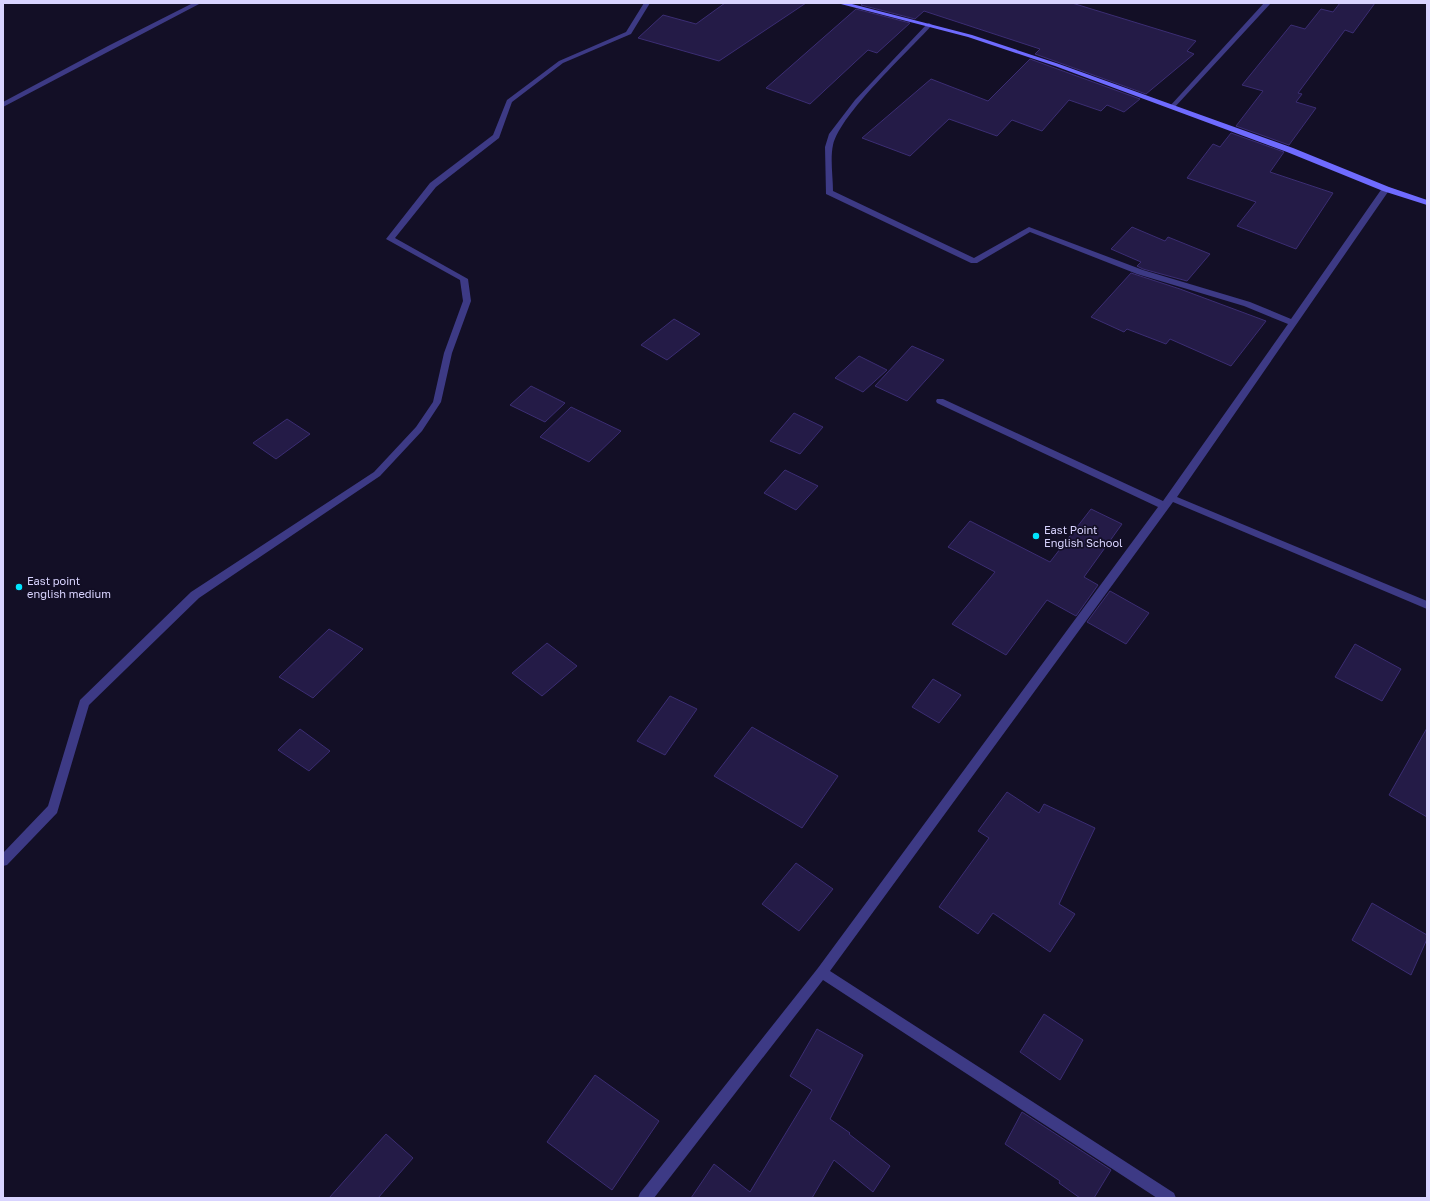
<svg xmlns="http://www.w3.org/2000/svg" width="1430" height="1201" viewBox="0 0 1430 1201" font-family="'Golos Text',sans-serif">
<style>
.building{fill:#241b47;stroke:#3b2d73}
.lines{fill:none;stroke-linecap:round;stroke-linejoin:round}
.street{fill:#3d3a85;fill-rule:evenodd}
.secondary{fill:#6f6bff;fill-rule:evenodd}
.poi-dot{fill:#00e5ff;stroke:#130f26;stroke-width:1.5}
.labels{text-anchor:middle;stroke-width:3.5;stroke-linejoin:round;paint-order:stroke}
.poi-label{font-size:11px;fill:#d9d4ff;stroke:#130f26;text-anchor:start}
</style>
<rect width="100%" height="100%" fill="#130f26"/>
<path class="building" d="M725 3H806L719 61 638 38 663 15 696 24Z
M863 3H1072L1196 41 1187 51 1194 54 1146 94 1035 54 1040 49 924 11 915 19 861 5Z
M1340 3H1375L1353 33 1345 30 1298 93 1302 94 1296 102 1316 108 1289 145 1236 126 1263 91 1242 85 1291 25 1305 29 1321 9 1333 12Z
M856 9 910 23 877 53 868 50 810 104 766 88Z
M1030 59 1140 99 1124 112 1107 105 1101 111 1069 100 1042 131 1012 120 997 136 949 119 910 156 862 138 931 79 988 101Z
M1231 133 1284 152 1270 172 1333 193 1296 249 1237 226 1256 202 1187 178 1213 144 1220 147Z
M1132 227 1165 241 1168 237 1210 254 1187 281 1143 269 1137 266 1141 262 1111 249Z
M1131 273 1180 289 1266 321 1231 366 1170 339 1166 344 1127 329 1124 332 1091 317Z
M674 319 700 334 667 360 641 345Z
M912 346 944 360 907 401 875 386Z
M859 356 887 370 863 392 835 378Z
M531 386 565 403 545 422 510 405Z
M571 407 621 431 589 462 540 437Z
M794 413 823 427 800 454 770 441Z
M287 419 310 434 276 459 253 443Z
M785 470 818 486 796 510 764 493Z
M1091 509 1122 524 1084 577 1098 585 1076 616 1047 600 1006 655 952 624 995 572 948 547 970 521 1050 562Z
M1110 591 1149 613 1126 644 1087 622Z
M329 629 363 649 313 698 279 677Z
M547 643 577 666 542 696 512 673Z
M1355 644 1401 669 1382 701 1335 677Z
M933 679 961 695 939 723 912 707Z
M670 696 697 709 665 755 637 741Z
M752 727 838 776 802 828 714 776Z
M1427 728V817L1389 795Z
M300 729 330 751 309 771 278 750Z
M1007 792 1039 813 1044 804 1095 828 1059 904 1075 914 1050 952 993 913 978 934 939 907 989 838 978 831Z
M796 863 833 889 799 931 762 904Z
M1372 903 1427 935V939L1411 975 1352 940Z
M1044 1014 1083 1040 1060 1080 1020 1052Z
M817 1029 863 1055 830 1119 850 1133 849 1134 890 1166 873 1192 834 1160 812 1198H691L714 1164 750 1192 812 1090 790 1076Z
M595 1075 659 1121 612 1190 547 1142Z
M1022 1112 1111 1170 1094 1198H1080L1059 1183 1060 1181 1005 1144Z
M386 1134 413 1158 378 1198H329Z"/>
<g class="lines">
<path class="street" d="M193 3H201L3 107V102L108 46Z
M644 3H650L631 34 563 63 512 102 499 138 436 187 395 238 468 279 471 301 452 353 441 402 422 431 380 476 199 598 89 705 57 813 7 865 3 866V853L48 806 80 700 191 592 374 472 416 427 433 402 444 353 463 301 460 280 386 239 430 183 493 135 507 100 559 61 626 32Z
M1264 3H1271L1174 108H1170V106Z
M929 23 932 25 931 26C907 53 841 113 833 145 830 159 833 177 833 191L974 258 1029 227 1143 270 1250 302 1291 319 1383 187H1389L1390 189 1177 497 1427 601V609L1173 502 830 971 1174 1193 1176 1198H1157L823 980 654 1198H638L640 1193 818 968 1158 507 937 403 936 401 937 399H943L1163 501 1288 324 1244 306 1137 274 1030 232 977 263H971L826 194 825 147 829 134 855 100 927 24Z"/>
<path class="secondary" d="M837 3H848L972 35 1059 64 1293 148 1389 187 1427 200V205L1383 191 1287 152 1055 66 968 37Z"/>
</g>
<g class="poi-dot">
<circle cx="1036" cy="536" r="4"/>
<circle cx="19" cy="587" r="4"/>
</g>
<g class="labels">
<g class="poi-label">
<text x="1044" y="534">East Point<tspan x="1044" dy="13">English School</tspan></text>
<text x="27" y="585">East point<tspan x="27" dy="13">english medium</tspan></text>
</g>
</g>
<rect width="1430" height="1201" fill="none" stroke="#d9d4ff" stroke-width="8"/>
</svg>
